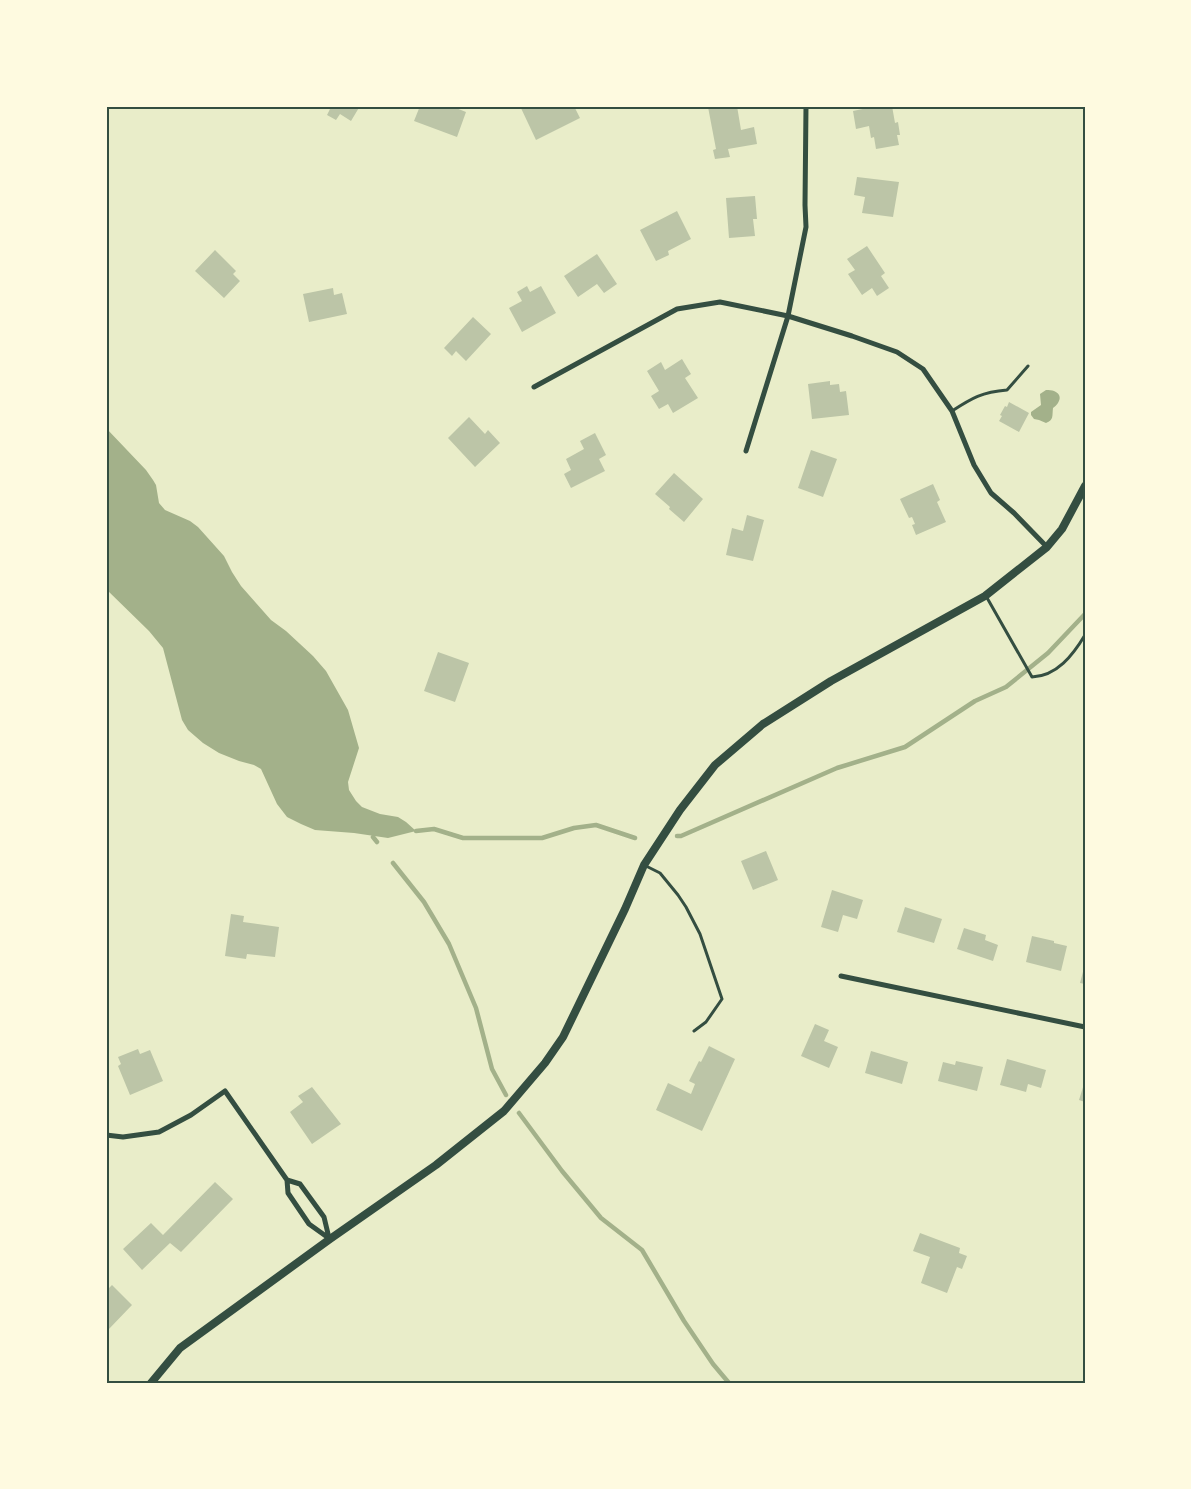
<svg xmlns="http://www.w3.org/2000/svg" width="1191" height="1489" viewBox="0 0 1191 1489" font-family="Commissioner,sans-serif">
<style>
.water{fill:#a3b18a}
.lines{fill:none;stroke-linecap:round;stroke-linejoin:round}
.stream{stroke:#a3b18a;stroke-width:4.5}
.building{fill:#bcc5a7}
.service{stroke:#344e41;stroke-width:3}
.minor{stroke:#344e41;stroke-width:5}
.tertiary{stroke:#344e41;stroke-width:8}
.neatline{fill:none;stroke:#344e41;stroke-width:2}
</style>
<rect width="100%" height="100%" fill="#e9edc9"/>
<path class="water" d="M1046 390C1049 390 1052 390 1054 391 1064 395 1059 404 1053 408 1052 416 1054 420 1046 423L1039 420 1034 419 1031 415V412L1041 405 1040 394Z
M106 428 146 470 153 480 156 485 159 503 165 510 190 521 198 527 224 556 232 572 241 586 271 620 286 631 313 656 326 671 348 710 359 748 348 782 349 790 356 801 362 807 380 814 398 817 406 822 416 831 388 838 354 833 315 830 301 824 287 817 277 804 261 769 254 765 239 761 219 753 203 743 188 730 182 720 163 648 149 631 106 589Z"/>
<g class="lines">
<path class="stream" d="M416 831 434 829 463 838H542L574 828 596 825 635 838
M677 836H681L837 768 905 747 975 701 1006 687 1048 653 1085 614
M373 837 377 842
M393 863 424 902 449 944 476 1008 492 1069 506 1095
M519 1113 562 1171 601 1218 642 1250 684 1321 713 1364 729 1383"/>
</g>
<path class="building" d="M324 106H360L351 121 340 114 336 120 327 115 330 109Z
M420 106H451L466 112 457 137 414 121Z
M520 106H574L580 118 536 140Z
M737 106 741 130 754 127 757 144 728 149 730 157 715 159 713 150 716 149 708 107Z
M877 106H892L895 123 898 122 900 135H897L899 145 876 149 874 137 871 138 869 126 856 129 853 111Z
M857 177 899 182 893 217 862 213 865 197 854 195Z
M755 196 757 219H753L755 236 729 238 726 198Z
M677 211 691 239 668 251 669 255 656 261 640 230Z
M867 246 885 273 881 276 889 288 877 296 872 288 862 295 848 274 855 270 847 259Z
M215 250 236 271 233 274 240 281 224 298 195 271Z
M597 254 617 284 604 293 597 284 578 297 564 276Z
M527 286 530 292 541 286 556 313 522 332 509 308 522 301 517 292Z
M333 288 334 295 342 293 347 314 309 322 303 294Z
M473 317 491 334 466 361 456 351 452 356 444 348Z
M682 359 691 374 685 378 698 398 673 413 668 404 659 409 651 396 659 391 647 371 661 362 665 370Z
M830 381V385L839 384 840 392 846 391 849 415 812 419 808 384Z
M1009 402 1029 413 1019 432 999 421 1002 416 1000 415 1005 406 1007 407Z
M469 417 485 434 488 430 500 443 475 467 448 438Z
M595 433 606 455 599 459 605 471 571 488 564 474 571 470 566 459 584 449 580 441Z
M811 450 837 459 823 497 798 488Z
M674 473 703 499 684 522 669 509 670 507 655 494Z
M933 484 940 500 937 502 946 522 916 535 912 525 915 524 912 517 909 518 900 499Z
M747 515 764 520 753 561 726 555 732 528 743 531Z
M438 652 469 663 455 702 424 691Z
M766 851 778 880 753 890 741 861Z
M832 890 863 900 857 919 843 915 838 932 821 927Z
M905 907 942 919 934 943 897 932Z
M231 914 244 916 243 922 279 927 275 957 247 954 246 959 225 956Z
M964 928 986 935 985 940 998 945 993 961 957 949Z
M1032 936 1054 941V943L1067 946 1061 971 1026 962Z
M1084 968H1085V984L1080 983Z
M815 1024 829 1030 824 1041 838 1047 829 1068 801 1056Z
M709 1046 735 1059 702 1131 656 1110 668 1083 691 1094 695 1084 689 1081 699 1061 701 1062Z
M138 1049 140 1054 150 1050 163 1081 130 1095 118 1066 121 1064 118 1057Z
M871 1051 908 1062 902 1084 865 1073Z
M1007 1059 1046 1070 1041 1088 1028 1084 1026 1092 1000 1085Z
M956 1061 983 1067 977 1091 938 1081 943 1062 955 1065Z
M1084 1084H1085V1102L1079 1100Z
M312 1087 341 1124 312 1144 290 1112 303 1102 298 1096Z
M215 1182 233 1199 181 1252 170 1243 142 1270 123 1249 151 1223 163 1235Z
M920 1233 960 1248 959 1253 967 1256 962 1269 957 1267 947 1293 921 1283 930 1257 913 1251Z
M112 1285 132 1305 108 1330 106 1329V1291Z"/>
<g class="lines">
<path class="service" d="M952 411C972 398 982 392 1007 390L1028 366
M986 596 1032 677C1057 676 1073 655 1085 635
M644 865 660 873 678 895 686 907 700 934 722 999 706 1022 694 1031"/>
<path class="minor" d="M534 387 677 309 720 302 788 316 852 336 897 352 923 369 952 411 974 465 991 493 1014 513 1047 547
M746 451 788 316 806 227 805 205 806 106
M841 976 1085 1027
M106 1135 123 1137 159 1132 191 1115 225 1091 287 1180 288 1193 309 1224 330 1239
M287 1180 300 1184 324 1217 329 1238"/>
<path class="tertiary" d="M151 1383 180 1348 330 1239 436 1165 504 1111 545 1063 563 1037 625 909 644 865 680 810 715 765 763 724 831 681 985 596 1047 547 1062 529 1085 486"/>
</g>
<rect width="1191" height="1489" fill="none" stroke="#fefae0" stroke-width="215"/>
<rect x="108" y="108" width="976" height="1274" class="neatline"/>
</svg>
